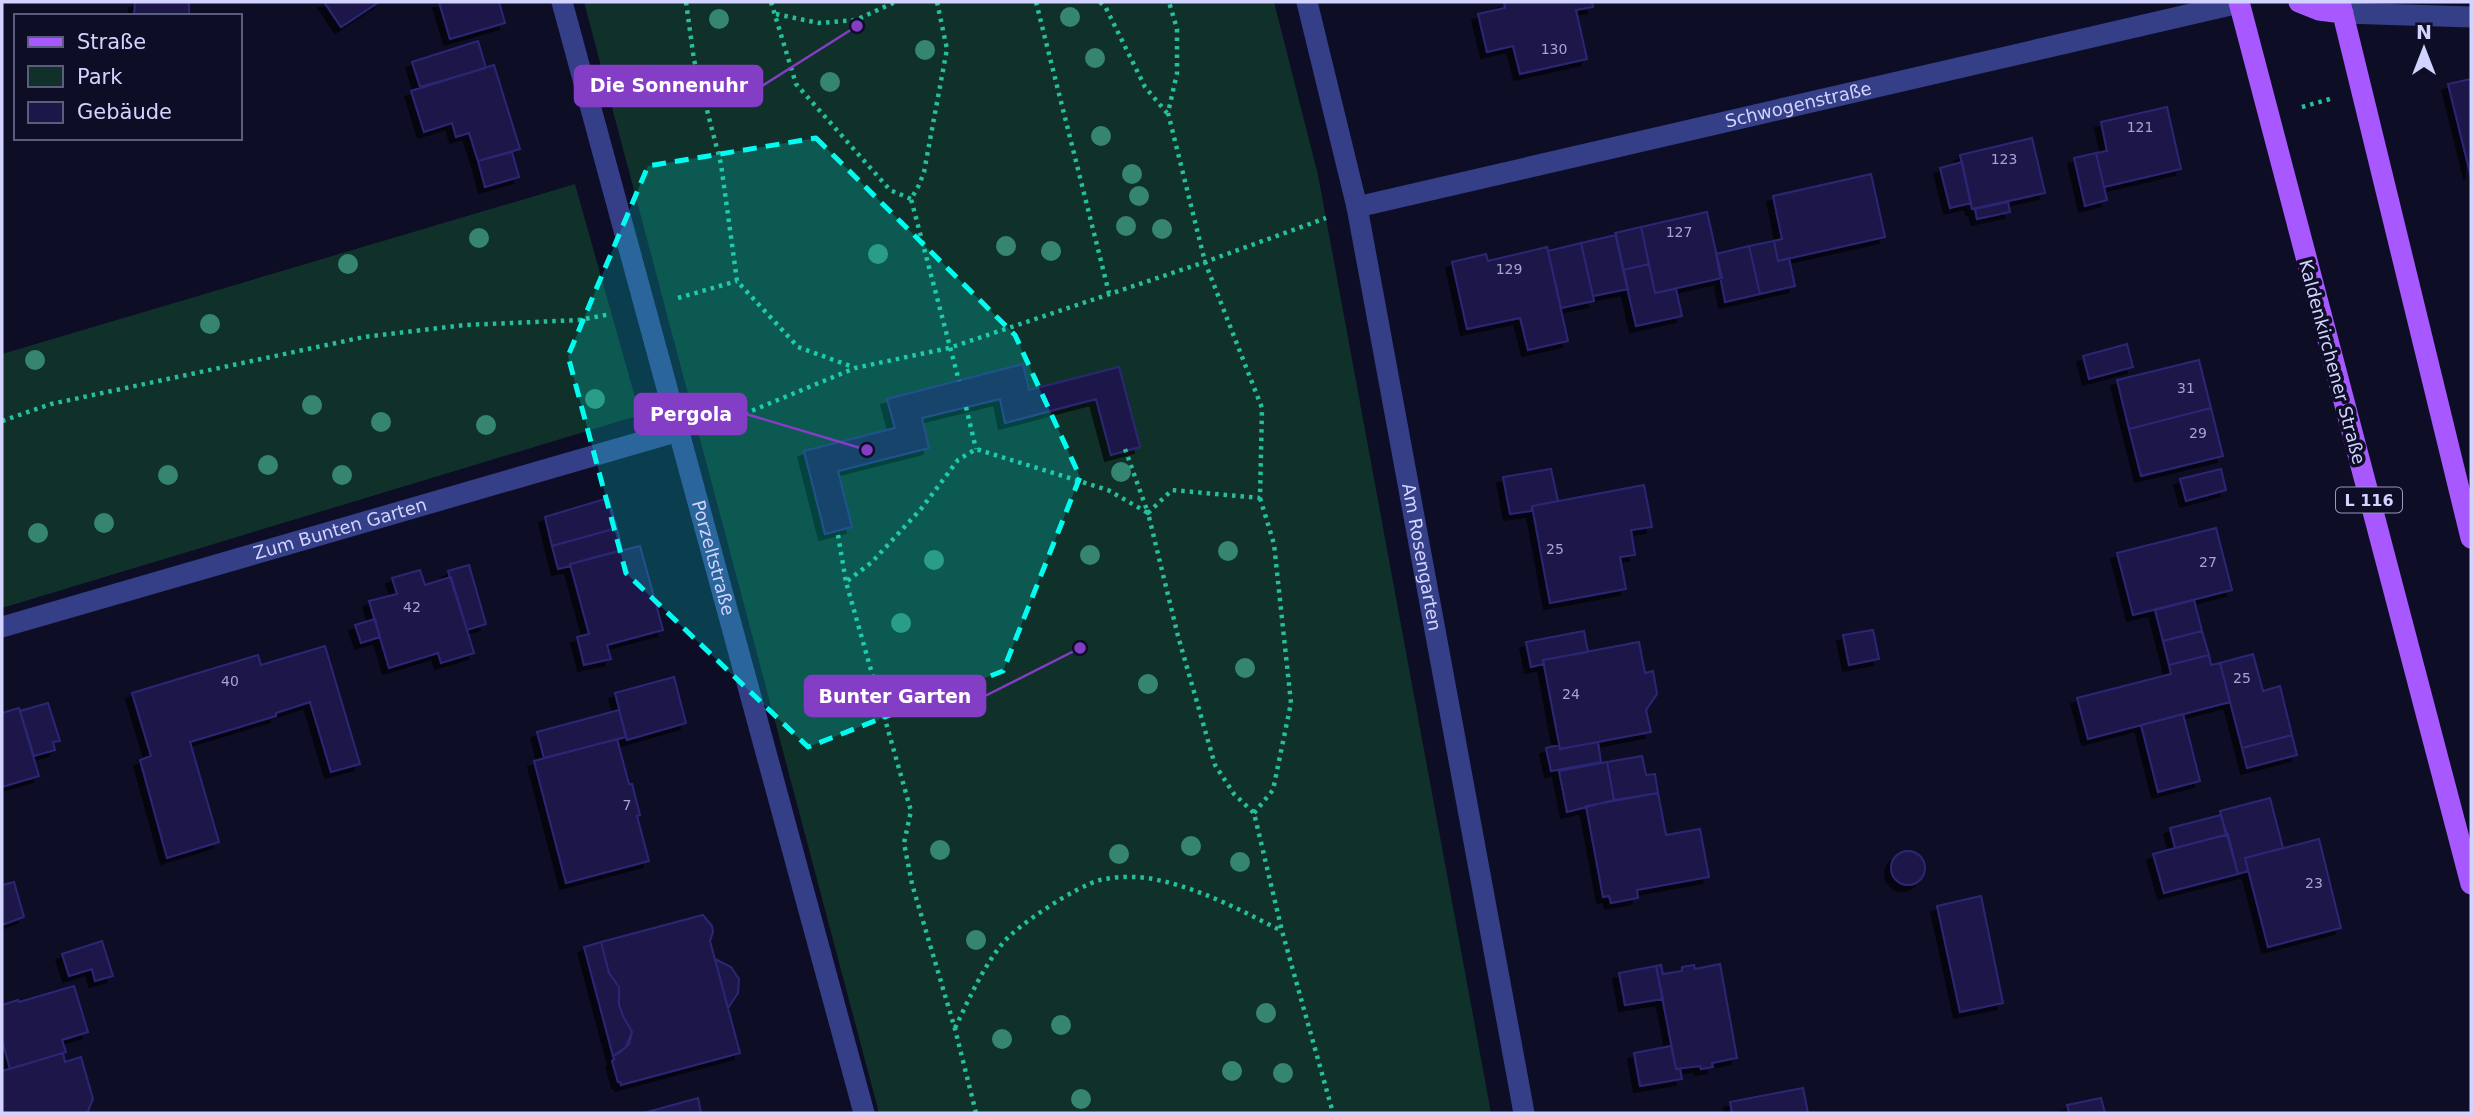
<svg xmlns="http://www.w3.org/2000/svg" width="2473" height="1115" viewBox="0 0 2473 1115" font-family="'DejaVu Sans',sans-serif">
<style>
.green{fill:#10302a}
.building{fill:#1a1848;stroke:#2c2875;stroke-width:2;filter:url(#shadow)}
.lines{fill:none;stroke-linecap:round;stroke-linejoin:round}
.path{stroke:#26be9d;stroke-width:4.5;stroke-dasharray:3.5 5;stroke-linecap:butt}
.minor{stroke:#353f88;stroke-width:21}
.major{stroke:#a759ff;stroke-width:21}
.tree{fill:#358570}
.marked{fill:#00fdef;fill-opacity:0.2;stroke:#00fdef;stroke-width:5;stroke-dasharray:14 9;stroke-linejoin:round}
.labels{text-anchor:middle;stroke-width:7;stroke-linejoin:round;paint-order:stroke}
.number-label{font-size:14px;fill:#a4a5d1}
.shield{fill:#0d0d26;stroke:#9798be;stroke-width:2}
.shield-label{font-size:16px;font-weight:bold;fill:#d2d4ff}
.street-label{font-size:18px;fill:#d2d4ff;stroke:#0d0d26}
.leader{fill:none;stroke:#843dc5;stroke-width:2.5}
.callout-dot{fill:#843dc5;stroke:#0d0d26;stroke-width:2.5}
.callout{fill:#843dc5;stroke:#843dc5;stroke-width:2.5}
.callout-label{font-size:19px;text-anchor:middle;font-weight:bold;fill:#fff}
</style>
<defs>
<filter id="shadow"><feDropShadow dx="-6" dy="6" stdDeviation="0" flood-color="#0009"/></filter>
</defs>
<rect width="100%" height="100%" fill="#0d0d26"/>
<path class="green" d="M584 2H1274L1318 175 1491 1113H879Z
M575 184 640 415 2 608V354Z"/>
<path class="building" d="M135 2H189V16H134Z
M324 2H379L341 27Z
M439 2H499L505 23 450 39Z
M1504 2H1592L1593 7 1576 10 1587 59 1520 74 1513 46 1487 52 1478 14 1505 8Z
M478 41 486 68 420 87 412 62Z
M494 65 520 149 478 161 469 133 456 137 452 123 424 132 411 91Z
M2471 79V172L2470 173 2448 84Z
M2167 107 2181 169 2104 187 2096 153 2107 151 2101 122Z
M2032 138 2045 193 1972 209 1960 155Z
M512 152 519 177 485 187 478 161Z
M2096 153 2107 200 2085 206 2074 158Z
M1962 162 1971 203 1950 208 1940 168Z
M1871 174 1885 237 1778 261 1774 241 1782 239 1773 196Z
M2008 202 2010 212 1977 219 1975 209Z
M1707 212 1722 278 1655 293 1641 227Z
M1641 227 1649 264 1623 270 1615 233Z
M1616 235 1628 289 1593 296 1581 243Z
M1774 241 1778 261 1789 258 1795 286 1760 294 1749 246Z
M1581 243 1594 301 1561 308 1548 251Z
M1749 246 1760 294 1725 302 1716 254Z
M1547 247 1568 341 1528 350 1520 318 1467 329 1452 262 1486 254 1488 261Z
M1649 264 1655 293 1676 289 1682 316 1636 326 1623 270Z
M2127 344 2133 367 2089 379 2083 356Z
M2199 360 2211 408 2129 429 2117 380Z
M1023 364 1029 390 1119 367 1140 447 1111 455 1096 399 1005 423 1000 399 922 418 929 448 838 471 852 527 825 534 804 451 895 428 887 399Z
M2211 408 2223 456 2141 476 2129 429Z
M1551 469 1558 501 1532 506V511L1510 514 1503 477Z
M2221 469 2226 490 2186 501 2180 479Z
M1644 485 1652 527 1631 530 1635 555 1620 557 1626 589 1550 603 1532 506Z
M608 498 617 528 552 546 545 517Z
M617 528 622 550 570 564V566L558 569 552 546Z
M2216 528 2232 590 2133 615 2117 553Z
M640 546 663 630 607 645 611 659 584 665 577 637 589 634 570 564Z
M469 565 486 624 467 630 448 571Z
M420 570 425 585 451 577 474 653 441 663 438 653 389 668 369 601 397 594 392 578Z
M2194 600 2202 631 2163 641 2155 610Z
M375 619 380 637 361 643 355 625Z
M1873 630 1879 659 1849 665 1843 635Z
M1584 631 1588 652 1543 660 1544 664 1531 667 1526 642Z
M2202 631 2209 655 2169 665 2163 641Z
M1639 642 1645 673 1653 671 1657 694 1646 710 1651 732 1560 749 1543 660Z
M325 646 360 764 331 772 310 702 276 713V716L190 742 219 842 167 858 140 760 151 756 132 693 258 655 261 665Z
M2253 654 2263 691 2280 686 2292 735 2242 748 2220 663Z
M2209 655 2211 665 2220 663 2230 702 2088 739 2077 698 2171 674 2169 665Z
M674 677 686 723 627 740 615 693Z
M48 703 60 741 53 742 55 750 34 756 20 711Z
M19 708 39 776 2 787V713Z
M619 710 626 737 544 758 537 732Z
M2183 714 2200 781 2158 792 2141 725Z
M2292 735 2297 755 2247 768 2242 748Z
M617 739 629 784H632L640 815 637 816 649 861 566 883 534 761Z
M1598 742 1601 762 1551 771 1546 748 1559 745 1560 749Z
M1642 756 1646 775 1655 774 1658 793 1614 800 1607 762Z
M1607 762 1614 800 1567 812 1559 771Z
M1658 793 1666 835 1700 829 1709 877 1637 890 1638 898 1611 903 1609 896 1603 897 1586 806Z
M2270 798 2283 848 2245 858 2248 871 2238 874 2220 811Z
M2221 815 2226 835 2175 848 2170 828Z
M2228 834 2238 874 2164 893 2153 854Z
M2319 839 2341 928 2268 947 2245 858Z
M1891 868a17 17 0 1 1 34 0a17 17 0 1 1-34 0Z
M14 882 24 917 2 925V885Z
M1981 896 2003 1003 1960 1012 1937 906Z
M703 915 712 926 713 932 710 941 740 1053 621 1085 620 1082H618L612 1061 614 1060 613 1056 621 1052 629 1044 632 1032 623 1016 619 1005V987L609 973 601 942Z
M102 941 113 976 95 981 92 969 69 976 62 954Z
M601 942 609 973 619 987V1005L623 1016 632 1032 626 1047 613 1056 584 947Z
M715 959 731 967 739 979 738 993 728 1008Z
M1720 964 1737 1058 1712 1063 1713 1067 1701 1069 1700 1066 1676 1069 1656 966 1661 965 1663 974 1682 971V967L1694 965 1695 969Z
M1656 966 1663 999 1625 1005 1619 973Z
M74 986 88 1032 62 1040 66 1052 10 1069 2 1040V1005L18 1000 19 1002Z
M1671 1046 1676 1069H1680L1682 1079 1640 1086 1634 1053Z
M63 1053 65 1062 81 1057 93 1099 88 1111 85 1113H2V1071Z
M1803 1088 1808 1113H1732L1730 1102Z
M698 1098 701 1113H644Z
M2101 1098 2105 1113H2069L2067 1105Z"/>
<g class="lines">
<path class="path" d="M686 2 694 60 721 164 737 281 798 347 853 367
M771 2 796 84 890 190 911 199
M937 2 947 49 924 172 919 185 911 199 959 381
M1036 2 1109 293
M1100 2 1106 8 1145 87 1167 113
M776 14 819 23 856 20 895 2
M2302 107 2330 99
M678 298 737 281
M966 407 976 449
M2 421 51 404 364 337 465 325 579 320 611 314
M712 424 727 421 855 368 949 348 1205 262 1326 218
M1125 449 1148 513 1172 490 1260 498 1262 408 1205 262 1168 113 1177 73V29L1169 2
M838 535 846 582
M1254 813 1273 790 1291 703 1274 544 1260 498
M955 1028C969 999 982 969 1002 944 1017 925 1077 886 1100 880 1117 876 1137 876 1153 879 1200 888 1240 910 1282 931
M976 1113 955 1029 912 884 904 843 911 811 846 582 872 562 921 509 958 460 976 449 1108 490 1148 513 1178 636 1215 765 1234 794 1254 813 1282 931 1333 1113"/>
<g class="minor">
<path id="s1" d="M562 2 864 1113"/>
<path id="s2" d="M1307 2 1357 207 1524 1113"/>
<path d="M2343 13 2471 17"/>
<path id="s3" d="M1357 207 2239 3"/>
<path id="s4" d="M2 627 679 431"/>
</g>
<path class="major" d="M2239 2 2471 884
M2299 2 2319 10 2343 13
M2340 2 2471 538"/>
</g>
<g class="tree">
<circle cx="1070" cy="17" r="10"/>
<circle cx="719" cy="19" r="10"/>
<circle cx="925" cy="50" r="10"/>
<circle cx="1095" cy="58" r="10"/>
<circle cx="830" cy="82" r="10"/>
<circle cx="1101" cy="136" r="10"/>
<circle cx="1132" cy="174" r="10"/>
<circle cx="1139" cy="196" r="10"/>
<circle cx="1126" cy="226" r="10"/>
<circle cx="1162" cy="229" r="10"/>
<circle cx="479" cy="238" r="10"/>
<circle cx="1006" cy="246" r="10"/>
<circle cx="1051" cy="251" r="10"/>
<circle cx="878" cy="254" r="10"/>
<circle cx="348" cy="264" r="10"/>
<circle cx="210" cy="324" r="10"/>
<circle cx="35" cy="360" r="10"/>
<circle cx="595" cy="399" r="10"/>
<circle cx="312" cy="405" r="10"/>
<circle cx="381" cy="422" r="10"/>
<circle cx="486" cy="425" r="10"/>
<circle cx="268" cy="465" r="10"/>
<circle cx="1121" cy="472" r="10"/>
<circle cx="168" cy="475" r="10"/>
<circle cx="342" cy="475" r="10"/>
<circle cx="104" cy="523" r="10"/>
<circle cx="38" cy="533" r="10"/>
<circle cx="1228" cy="551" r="10"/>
<circle cx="1090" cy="555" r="10"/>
<circle cx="934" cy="560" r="10"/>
<circle cx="901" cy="623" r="10"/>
<circle cx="1245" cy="668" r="10"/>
<circle cx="1148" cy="684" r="10"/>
<circle cx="1191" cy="846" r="10"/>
<circle cx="940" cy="850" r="10"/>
<circle cx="1119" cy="854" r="10"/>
<circle cx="1240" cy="862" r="10"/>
<circle cx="976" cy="940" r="10"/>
<circle cx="1266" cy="1013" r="10"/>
<circle cx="1061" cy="1025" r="10"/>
<circle cx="1002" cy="1039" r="10"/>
<circle cx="1232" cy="1071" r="10"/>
<circle cx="1283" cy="1073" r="10"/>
<circle cx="1081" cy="1099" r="10"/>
</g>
<path class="marked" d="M816 138 1015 335 1080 477 1003 671 808 747 626 573 568 356 648 166Z"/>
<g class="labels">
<g class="number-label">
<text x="1554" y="54">130</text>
<text x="2140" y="132">121</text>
<text x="2004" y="164">123</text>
<text x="1679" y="237">127</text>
<text x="1509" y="274">129</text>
<text x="2186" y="393">31</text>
<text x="2198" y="438">29</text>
<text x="1555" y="554">25</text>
<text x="2208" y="567">27</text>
<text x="412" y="612">42</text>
<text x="2242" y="683">25</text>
<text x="230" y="686">40</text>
<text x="1571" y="699">24</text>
<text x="627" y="810">7</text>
<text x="2314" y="888">23</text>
</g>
<rect class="shield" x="2336" y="487.5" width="66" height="25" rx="5"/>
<g class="shield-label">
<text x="2369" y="506">L 116</text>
</g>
<g class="street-label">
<text dy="6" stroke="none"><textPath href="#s3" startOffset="453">Schwogenstraße</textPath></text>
<text transform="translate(2332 362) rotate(75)" y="6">Kaldenkirchener Straße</text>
<text dy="6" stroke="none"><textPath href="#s4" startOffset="352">Zum Bunten Garten</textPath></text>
<text dy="6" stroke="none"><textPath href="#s2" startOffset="567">Am Rosengarten</textPath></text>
<text dy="6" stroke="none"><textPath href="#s1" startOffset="576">Porzeltstraße</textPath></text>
</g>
</g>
<path class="leader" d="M857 26L762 86M867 450L746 414M1080 648L985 696"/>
<g class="callout-dot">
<circle cx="857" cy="26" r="7"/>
<circle cx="867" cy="450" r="7"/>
<circle cx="1080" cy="648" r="7"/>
</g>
<g class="callout">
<rect x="575" y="66" width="187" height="40" rx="7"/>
<rect x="635" y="394" width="111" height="40" rx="7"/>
<rect x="805" y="676" width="180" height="40" rx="7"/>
</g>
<g class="callout-label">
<text x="669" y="92">Die Sonnenuhr</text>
<text x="691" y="421">Pergola</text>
<text x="895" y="703">Bunter Garten</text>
</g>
<rect width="2473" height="1115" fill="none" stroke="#d2d4ff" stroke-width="7"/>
<rect x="14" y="14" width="228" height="126" fill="#0d0d26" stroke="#5c5d7d" stroke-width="2"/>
<rect x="28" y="37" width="35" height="10" fill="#a759ff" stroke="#5c5d7d" stroke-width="2"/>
<text x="77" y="49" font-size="21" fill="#d2d4ff">Straße</text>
<rect x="28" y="66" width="35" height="21" fill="#10302a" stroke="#5c5d7d" stroke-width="2"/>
<text x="77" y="84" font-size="21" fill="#d2d4ff">Park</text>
<rect x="28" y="102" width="35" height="21" fill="#1a1848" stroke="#5c5d7d" stroke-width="2"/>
<text x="77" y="119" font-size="21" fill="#d2d4ff">Gebäude</text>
<g transform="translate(2424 49)" stroke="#0d0d26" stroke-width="5" paint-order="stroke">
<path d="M0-5L12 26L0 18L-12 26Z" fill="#d2d4ff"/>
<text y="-10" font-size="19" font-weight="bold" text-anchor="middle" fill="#d2d4ff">N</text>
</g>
</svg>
